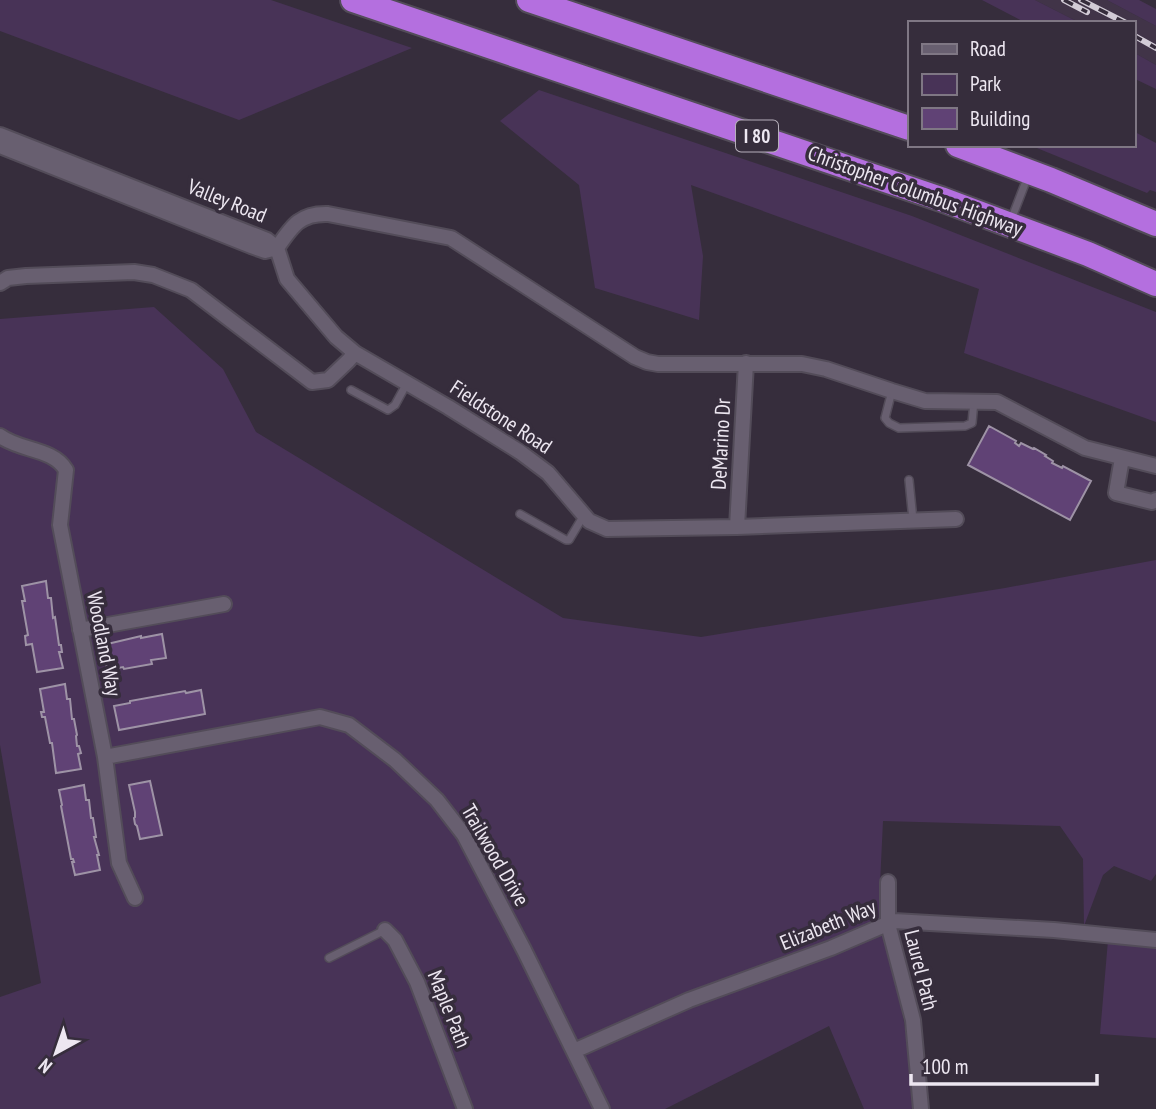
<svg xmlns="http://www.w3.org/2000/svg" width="1156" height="1109" viewBox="0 0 1156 1109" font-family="'PT Sans Narrow',sans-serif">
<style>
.built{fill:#413448}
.green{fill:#483357}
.building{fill:#604275;stroke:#9e93a6;stroke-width:2}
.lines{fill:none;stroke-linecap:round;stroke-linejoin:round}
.service-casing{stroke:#534c59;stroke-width:10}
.minor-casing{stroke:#534c59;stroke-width:18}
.motorway-casing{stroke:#534c59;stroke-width:28}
.service{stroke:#685f70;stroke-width:7}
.minor{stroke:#685f70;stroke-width:14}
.motorway{stroke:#b46fdf;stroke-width:24}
.rail-casing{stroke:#d2cbd6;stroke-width:6}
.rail{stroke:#362d3c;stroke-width:3.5;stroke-dasharray:10;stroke-linecap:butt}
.labels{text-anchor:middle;stroke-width:7;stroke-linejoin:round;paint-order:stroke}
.shield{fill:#362d3c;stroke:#b6afbb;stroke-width:2}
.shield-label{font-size:19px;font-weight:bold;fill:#ede7f1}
.street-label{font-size:21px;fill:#ede7f1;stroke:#362d3c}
</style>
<rect width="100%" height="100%" fill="#362d3c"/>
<path class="built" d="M1035 0H1107L1156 26V65L1133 52V23H1080Z"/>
<path class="green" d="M0 0H271L412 48 239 120 0 31Z
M982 0H1035L1080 23H1026Z
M1107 0H1139L1156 9V26Z
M1133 52 1156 65V89L1133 78Z
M539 90 912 216 1156 312V422L964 353 979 289 691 185 703 256 699 320 595 288 579 185 500 121Z
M1133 131 1156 143V192L1150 190 1147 193 1032 146 1133 145Z
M154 307 223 369 256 432 563 618 701 637 1005 588 1156 560V874L1151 881 1114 866 1103 875 1084 926 1083 859 1060 826 883 821 879 905 904 1022 917 1107 911 1109H864L829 1026 665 1109H0V997L41 983 0 745V319Z
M1108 940 1156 947V1038L1100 1034Z"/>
<path class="building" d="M989 426 1016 441 1015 443 1019 446 1021 443 1033 449 1034 448 1046 455 1045 456 1053 461 1052 463 1062 468 1063 466 1091 481 1070 520 968 465Z
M46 581 48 598H51L53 618 55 617 59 645H61L62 652H59L63 668 37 672 32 644 26 645 25 636 28 635 22 601H25L22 586Z
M162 634 166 658 151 660 152 664 124 669 123 667 107 670 103 645 141 636V638Z
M65 684 67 699H70L72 719H74L77 735 76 736 77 746H79L81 753 78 754 81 769 56 773 52 743H50L45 717H42L41 712H44L40 689Z
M201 690 205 714 119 730 114 706 130 703V701L185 691 186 693Z
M150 781 162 835 140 839 137 826 135 824 134 818 135 817V812L129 785Z
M84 785 86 800H89L91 818H93L96 837H94L99 855H97L100 870 75 875 72 862H74L73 859H71L61 806 62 805 59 790Z"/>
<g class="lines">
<g class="service-casing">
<path id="service" d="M1011 220 1028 176
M351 390 388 410 395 405 407 383
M892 391 885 418 889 423 899 428 965 426 972 423 974 401
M909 480 913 520
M520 514 566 540H569L584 515
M329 958 385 930"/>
</g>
<g class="minor-casing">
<path id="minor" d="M0 135 267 240 277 248
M0 146 251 246 265 251 277 248
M277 248C292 226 300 213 328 214L451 238 635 357 647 362 658 364H802L826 369 892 391 925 401 997 402 1085 448 1156 466
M277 248 287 279 336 337 355 353 448 407 520 452 548 473 589 521 607 529 737 527 956 519
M0 283 8 278 26 276 134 272 153 275 191 290 312 382 328 380 348 361 355 353
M0 436C20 451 53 448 66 470L60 525 105 757 119 863 135 898
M1122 458 1116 493 1152 502 1156 500
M737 527 746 363
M80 630 224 604
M105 757 320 717 349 725 395 760 437 800 464 835 524 950 602 1109
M888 882V924L913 1020 921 1109
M385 930 395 940 417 982 465 1109
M574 1051 689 1000 831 948 894 921 1054 930 1156 940"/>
</g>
<g class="motorway-casing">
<path id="motorway" d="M353 0 941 199 1088 254 1156 284
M529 0 909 128
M958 145 1051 180 1156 224"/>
</g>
<use href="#service" class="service"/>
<use href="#minor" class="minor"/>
<use href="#motorway" class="motorway"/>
<g class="rail-casing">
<path id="rail" d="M1064 0 1087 12
M1081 0 1126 23
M1133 35 1156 48"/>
</g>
<use href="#rail" class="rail"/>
</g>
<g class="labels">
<rect class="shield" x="736" y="120.5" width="42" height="31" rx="5"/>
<g class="shield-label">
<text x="757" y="143">I 80</text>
</g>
<g class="street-label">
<text transform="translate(915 191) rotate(20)" y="7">Christopher Columbus Highway</text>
<text transform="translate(227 201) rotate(22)" y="7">Valley Road</text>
<text transform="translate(501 417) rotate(33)" y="7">Fieldstone Road</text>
<text transform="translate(721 444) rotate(-87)" y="7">DeMarino Dr</text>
<text transform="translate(104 644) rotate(79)" y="7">Woodland Way</text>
<text transform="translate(495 855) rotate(60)" y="7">Trailwood Drive</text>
<text transform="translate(828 925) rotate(-22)" y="7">Elizabeth Way</text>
<text transform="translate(921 970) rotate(76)" y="7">Laurel Path</text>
<text transform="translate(449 1009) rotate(68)" y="7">Maple Path</text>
</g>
</g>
<rect x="908" y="21" width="228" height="126" fill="#362d3c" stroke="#7f7784" stroke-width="2"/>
<rect x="922" y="44" width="35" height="10" fill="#685f70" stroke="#7f7784" stroke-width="2"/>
<text x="970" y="56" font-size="21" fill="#ede7f1">Road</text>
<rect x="922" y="74" width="35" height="21" fill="#483357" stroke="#7f7784" stroke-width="2"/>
<text x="970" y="91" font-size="21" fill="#ede7f1">Park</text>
<rect x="922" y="108" width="35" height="21" fill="#604275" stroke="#7f7784" stroke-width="2"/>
<text x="970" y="126" font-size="21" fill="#ede7f1">Building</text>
<g transform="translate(56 1053) rotate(220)" stroke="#362d3c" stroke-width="5" paint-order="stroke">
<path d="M0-5L12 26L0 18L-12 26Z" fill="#ede7f1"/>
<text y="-10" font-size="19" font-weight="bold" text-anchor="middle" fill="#ede7f1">N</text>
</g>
<path d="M911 1074v10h186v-10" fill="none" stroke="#ede7f1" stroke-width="3.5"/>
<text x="922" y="1074" font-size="21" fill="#ede7f1" stroke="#362d3c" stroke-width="5" paint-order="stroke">100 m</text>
</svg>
